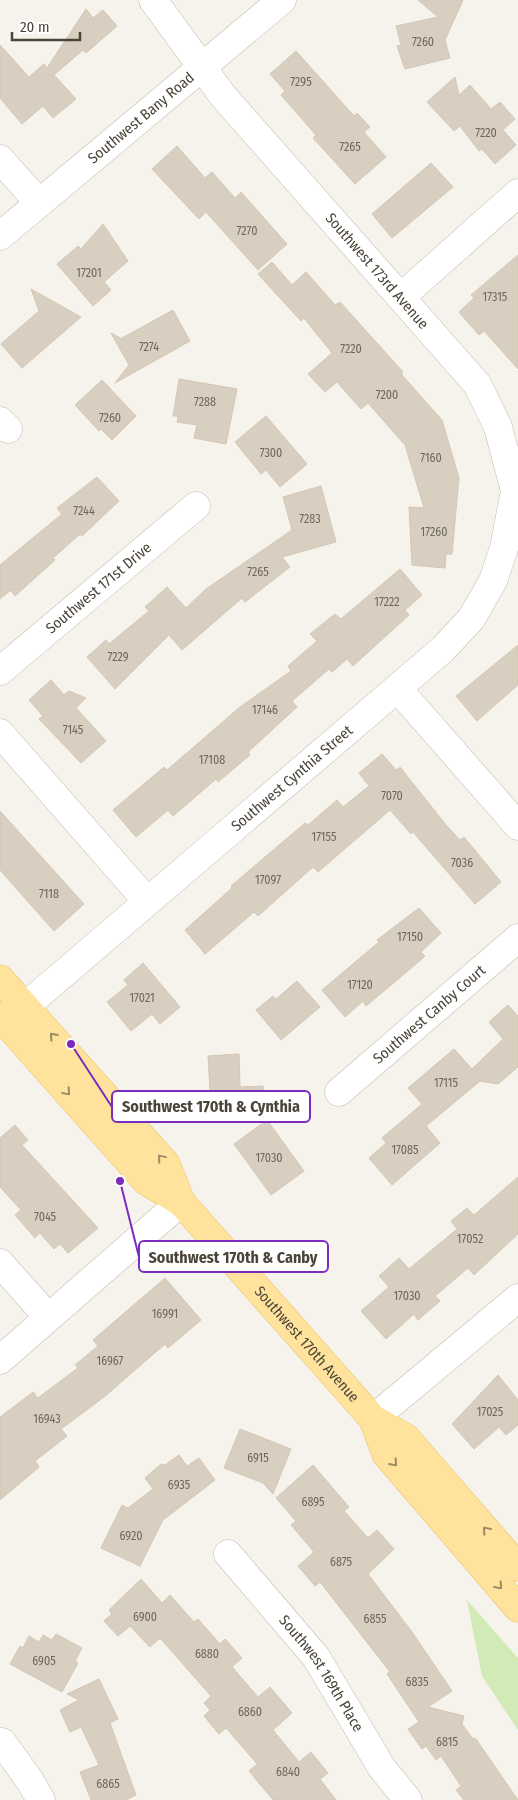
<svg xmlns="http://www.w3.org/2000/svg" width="518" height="1800" viewBox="0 0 518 1800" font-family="'Fira Sans Condensed',sans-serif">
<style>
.green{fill:#d2eab5}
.building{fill:#d8cfc1;stroke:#d3c7b4}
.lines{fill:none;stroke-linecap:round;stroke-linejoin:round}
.minor-casing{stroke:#c2bbae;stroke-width:29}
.major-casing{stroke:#e6c16a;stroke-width:29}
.minor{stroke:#fff;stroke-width:28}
.major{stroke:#ffe39c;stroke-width:28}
.oneway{stroke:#9c8c66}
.labels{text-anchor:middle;stroke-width:4;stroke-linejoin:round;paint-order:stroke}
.number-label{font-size:12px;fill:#6e675b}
.street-label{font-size:15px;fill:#4b4439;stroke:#fff}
.leader{fill:none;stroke:#7b2cbf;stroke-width:2}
.callout-dot{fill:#7b2cbf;stroke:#fff;stroke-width:2}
.callout{fill:#fff;stroke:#7b2cbf;stroke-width:2}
.callout-label{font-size:16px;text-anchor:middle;font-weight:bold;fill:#4b4439}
</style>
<rect width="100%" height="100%" fill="#f6f3ec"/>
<path class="green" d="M467 1600 518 1658V1730L482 1676Z"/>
<path class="building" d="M418 0H463L445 40 450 58 405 69 397 46 401 45 396 26 438 17Z
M86 9 93 18 103 10 117 26 86 53 83 50 54 75 76 99 53 118 43 106 22 124 0 98V45L29 77 44 64 47 68Z
M296 51 354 116 357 113 370 127 364 132 386 157 355 184 313 138 316 135 281 95 285 91 270 74Z
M455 77 459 95 470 85 491 109 500 102 515 119 503 130 516 145 495 164 482 149 479 151 460 126 454 131 427 102Z
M177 146 205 178 212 172 235 198 241 192 287 244 258 270 206 212 199 219 152 169Z
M431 163 453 187 392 238 372 214Z
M103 224 128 261 104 282 111 290 93 306 57 264 78 246 81 249Z
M518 255V369L484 331 479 335 459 312 474 298 471 295Z
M272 262 292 285 306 272 335 305 340 302 403 372 401 374 442 420 459 478 452 554H446L445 568 412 565 409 507 424 508 405 445 368 403 361 409 337 382 325 392 308 374 332 353 304 318 301 321 258 274Z
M31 289 81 317 22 368 1 344 39 311Z
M173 310 190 341 115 383 129 365 111 333 124 340 122 338Z
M179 379 237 389 226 444 194 438 197 425 177 422 178 416H173Z
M102 380 136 416 112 440 101 429 99 431 75 405Z
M266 416 307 464 280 487 266 470 261 474 235 442Z
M97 477 119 501 82 536 80 534 53 558 55 560 15 596 11 590 0 599V565L62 514 57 508Z
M321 486 336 542 282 557 290 567 245 602 242 598 182 650 169 635 115 689 87 657 106 640 109 644 149 611 145 607 167 587 186 608 206 589 292 530 283 497Z
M400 569 422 595 405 610 409 615 353 666 347 659 332 672 329 669 292 701 297 707 248 752 250 755 218 782 216 779 173 816 168 810 136 837 113 810 164 767 167 770 240 707 291 671 288 666 317 641 310 634 335 614 341 619Z
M518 645V685L477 721 456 696Z
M51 680 64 695 69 691 86 698 76 708 106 741 81 763 39 719 43 716 29 700Z
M382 754 396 770 400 767 446 825 460 840 464 837 501 882 475 904 413 832 411 834 390 810 318 872 313 867 258 916 254 912 205 954 185 930 232 888 231 886 305 823 308 825 337 800 343 807 369 786 359 773Z
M0 811 84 904 54 931 0 870Z
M419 908 441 933 421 952 425 956 409 970 366 1006 363 1001 345 1017 322 990 379 942 377 940Z
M143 963 180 1007 160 1024 152 1014 131 1031 107 1002 128 985 124 980Z
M297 981 320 1007 281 1040 256 1010 273 996 276 999Z
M508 1005 518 1016V1067L498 1084 480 1081 426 1126 440 1143 392 1185 369 1158 386 1143 382 1138 422 1104 408 1088 454 1049 472 1069 503 1039 489 1022Z
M239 1054 240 1087 263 1086 265 1110 211 1107 208 1056Z
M267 1120 304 1171 271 1195 234 1144Z
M15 1125 28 1140 22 1145 98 1228 68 1253 60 1244 54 1249 40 1233 35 1238 15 1215 21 1210 0 1187V1138Z
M518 1177V1234L474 1275 468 1268 435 1296 440 1301 418 1320 414 1314 386 1339 361 1311 389 1287 379 1276 399 1258 409 1269 457 1229 451 1221 467 1208 474 1215Z
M165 1278 201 1320 168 1348 165 1344 104 1397 61 1429 67 1436 35 1461 39 1467 0 1500V1417L33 1392 38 1398 78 1368 75 1365 98 1346 93 1340Z
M498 1375 518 1400V1425L506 1435 499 1427 474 1449 452 1424Z
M240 1429 291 1449 273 1494 263 1483 224 1468Z
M179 1455 187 1466 199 1458 215 1480 163 1520 140 1566 101 1548 122 1505 128 1508 153 1489 145 1478 161 1464 165 1465Z
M313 1465 349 1507 344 1511 368 1538 377 1530 394 1549 368 1574 412 1632 452 1691 428 1707 464 1716 462 1724 472 1738 476 1739 518 1800H464L456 1790 461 1786 441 1756 436 1760 426 1746 422 1749 408 1729 419 1722 387 1674 390 1672 320 1582 315 1586 298 1566 314 1552 291 1525 296 1521 276 1498Z
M141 1579 162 1603 170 1595 194 1622 198 1619 220 1644 225 1639 242 1658 232 1667 258 1697 270 1687 292 1713 273 1730 299 1762 311 1752 328 1773 320 1779 336 1800H273L249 1771 257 1764 226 1728 219 1734 204 1716 210 1710 204 1703 211 1696 160 1638 150 1647 130 1626 118 1636 104 1621 112 1614 109 1610Z
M56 1634 82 1648 75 1661 78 1663 62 1692 10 1664 20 1646 23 1648 29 1636 39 1642 43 1635 52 1640Z
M99 1679 118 1719 110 1723 136 1795 126 1800H91L80 1772 99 1765 81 1727 70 1732 60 1710 79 1700 67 1694Z"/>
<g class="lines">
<g class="minor-casing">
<g id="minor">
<path d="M0 159 39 203"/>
<path id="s1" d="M0 236 282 0"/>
<path d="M401 297 518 193"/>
<path d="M0 421 8 429"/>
<path id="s2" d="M0 671 196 506"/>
<path d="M398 689 518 826"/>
<path d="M0 733 147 901"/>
<path id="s3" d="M7 1022 443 649 471 619 493 581 504 548 515 491 498 427 477 384 223 96 153 0"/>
<path id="s4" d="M339 1092 518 938"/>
<path d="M0 1263 48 1317"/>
<path d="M0 1360 181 1202"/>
<path d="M373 1419 518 1298"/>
<path id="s5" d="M228 1554 316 1657 382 1768 408 1800"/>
<path d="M2 1742 30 1781 41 1800"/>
</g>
</g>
<g class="major-casing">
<g id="major">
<path d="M0 979 166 1164 181 1202"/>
<path id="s6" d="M0 1016 146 1181 181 1202 373 1419 406 1438 518 1567"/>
<path d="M373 1419 386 1454 518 1608"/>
</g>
</g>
<use href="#minor" class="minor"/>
<use href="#major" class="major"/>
</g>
<defs><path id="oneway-chevron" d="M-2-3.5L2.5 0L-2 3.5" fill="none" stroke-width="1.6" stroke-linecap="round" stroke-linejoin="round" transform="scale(1.25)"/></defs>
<g class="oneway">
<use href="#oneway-chevron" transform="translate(53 1036) rotate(-132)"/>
<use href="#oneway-chevron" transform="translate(67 1092) rotate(49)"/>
<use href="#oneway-chevron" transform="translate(161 1158) rotate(-130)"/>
<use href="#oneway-chevron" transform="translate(394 1463) rotate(49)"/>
<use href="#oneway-chevron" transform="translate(486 1530) rotate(-131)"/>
<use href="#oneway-chevron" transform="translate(499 1586) rotate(49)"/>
</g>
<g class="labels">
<g class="number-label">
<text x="423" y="46">7260</text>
<text x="301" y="86">7295</text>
<text x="486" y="137">7220</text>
<text x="350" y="151">7265</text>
<text x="247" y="235">7270</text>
<text x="89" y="277">17201</text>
<text x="495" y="301">17315</text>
<text x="149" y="351">7274</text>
<text x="351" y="353">7220</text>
<text x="387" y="399">7200</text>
<text x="205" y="406">7288</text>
<text x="110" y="422">7260</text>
<text x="271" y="457">7300</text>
<text x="431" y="462">7160</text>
<text x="84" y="515">7244</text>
<text x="310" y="523">7283</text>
<text x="434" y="536">17260</text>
<text x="258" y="576">7265</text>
<text x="387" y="606">17222</text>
<text x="118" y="661">7229</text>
<text x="265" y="714">17146</text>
<text x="73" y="734">7145</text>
<text x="212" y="764">17108</text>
<text x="392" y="800">7070</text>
<text x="324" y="841">17155</text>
<text x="462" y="867">7036</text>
<text x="268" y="884">17097</text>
<text x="49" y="898">7118</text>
<text x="410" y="941">17150</text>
<text x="360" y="989">17120</text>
<text x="142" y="1002">17021</text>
<text x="446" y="1087">17115</text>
<text x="405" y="1154">17085</text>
<text x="269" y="1162">17030</text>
<text x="45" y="1221">7045</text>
<text x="470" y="1243">17052</text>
<text x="407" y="1300">17030</text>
<text x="165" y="1318">16991</text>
<text x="110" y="1365">16967</text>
<text x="490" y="1416">17025</text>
<text x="47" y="1423">16943</text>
<text x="258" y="1462">6915</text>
<text x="179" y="1489">6935</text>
<text x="313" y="1506">6895</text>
<text x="131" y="1540">6920</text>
<text x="341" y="1566">6875</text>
<text x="145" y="1621">6900</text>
<text x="375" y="1623">6855</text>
<text x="207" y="1658">6880</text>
<text x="44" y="1665">6905</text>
<text x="417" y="1686">6835</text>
<text x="250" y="1716">6860</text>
<text x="447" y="1746">6815</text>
<text x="288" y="1776">6840</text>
<text x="108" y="1788">6865</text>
</g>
<g class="street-label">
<text dy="5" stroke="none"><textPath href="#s1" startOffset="184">Southwest Bany Road</textPath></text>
<text transform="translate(377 271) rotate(49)" y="5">Southwest 173rd Avenue</text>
<text dy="5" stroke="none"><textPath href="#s2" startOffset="129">Southwest 171st Drive</textPath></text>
<text dy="5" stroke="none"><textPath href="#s3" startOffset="375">Southwest Cynthia Street</textPath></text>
<text dy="5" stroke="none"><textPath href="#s4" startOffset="119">Southwest Canby Court</textPath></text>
<text dy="5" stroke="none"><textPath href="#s6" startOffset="451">Southwest 170th Avenue</textPath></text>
<text dy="5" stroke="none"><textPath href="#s5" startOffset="152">Southwest 169th Place</textPath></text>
</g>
</g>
<path class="leader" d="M71 1044L112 1107M120 1181L139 1257"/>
<g class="callout-dot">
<circle cx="71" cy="1044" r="5"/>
<circle cx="120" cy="1181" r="5"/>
</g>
<g class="callout">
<rect x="112" y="1091" width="198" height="31" rx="5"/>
<rect x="139" y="1241" width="189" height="31" rx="5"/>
</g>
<g class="callout-label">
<text x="211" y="1112">Southwest 170th &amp; Cynthia</text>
<text x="233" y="1263">Southwest 170th &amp; Canby</text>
</g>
<path d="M12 32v8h68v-8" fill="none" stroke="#4b4439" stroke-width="2.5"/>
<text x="20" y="32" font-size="15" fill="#4b4439" stroke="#ffffff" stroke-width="4" paint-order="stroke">20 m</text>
</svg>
